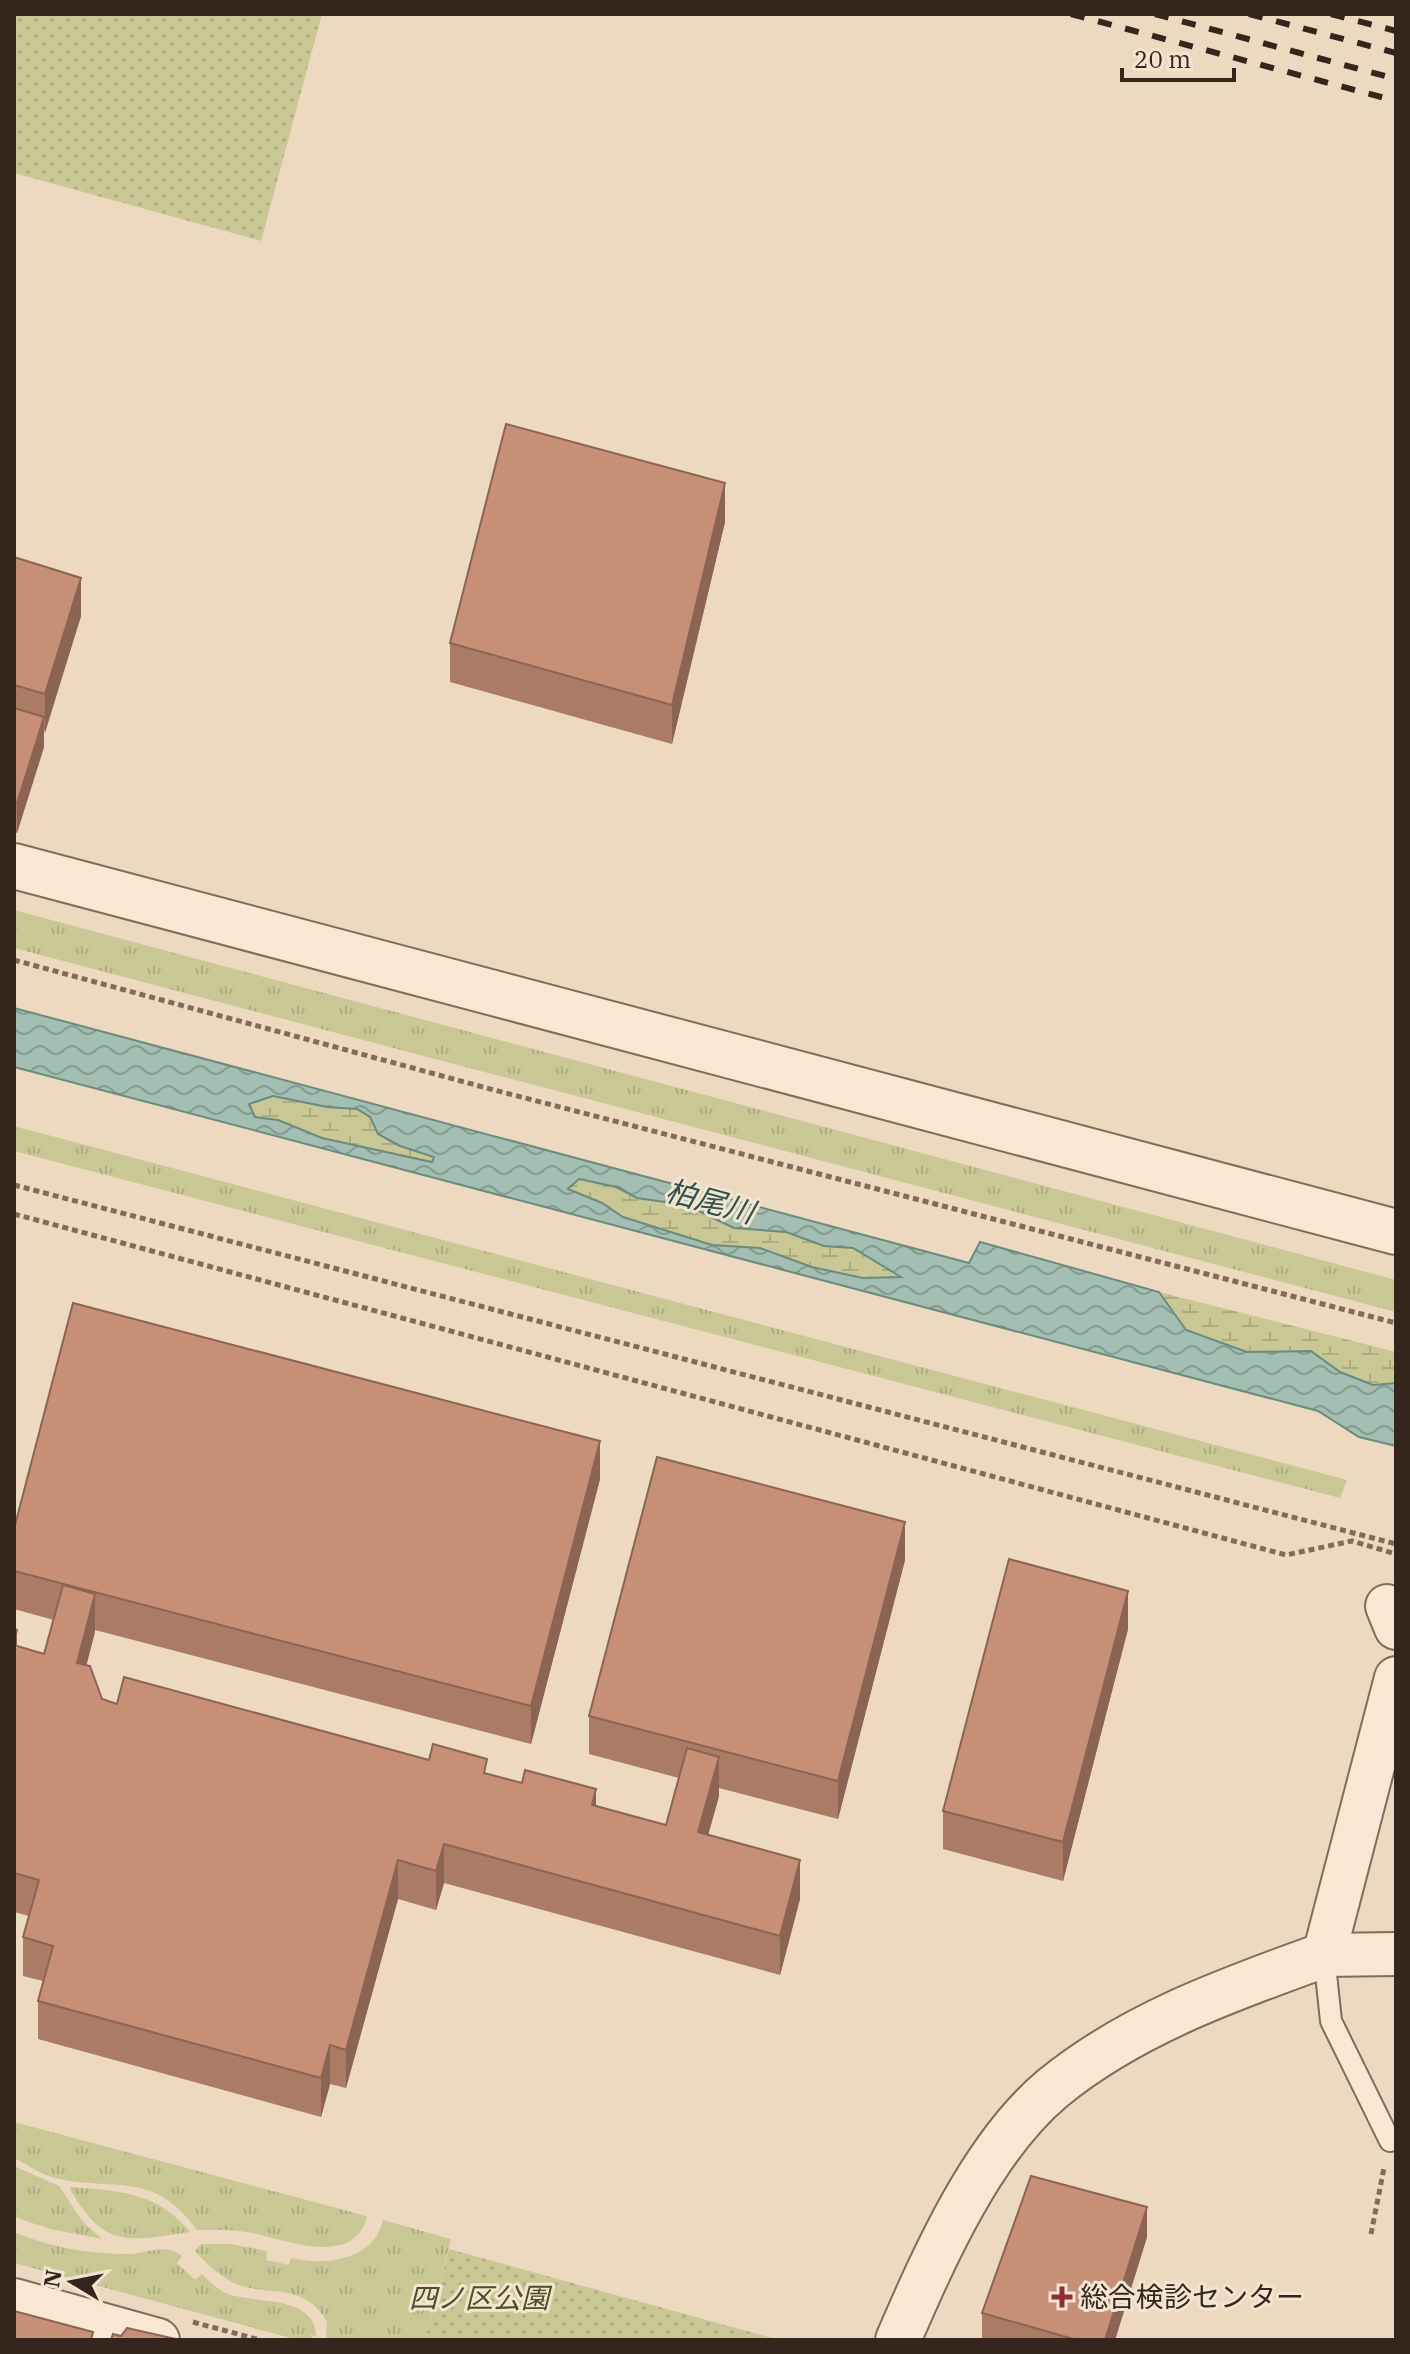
<svg xmlns="http://www.w3.org/2000/svg" width="1410" height="2354" viewBox="0 0 1410 2354" font-family="'IBM Plex Serif','Noto Sans JP',serif">
<style>
.grass{fill:url(#grass-tufts)}
.wetland{fill:url(#wetland-marsh)}
.park{fill:url(#park-dots)}
.water{fill:url(#water-waves);stroke:#6b8b7f;stroke-width:2;fill-rule:evenodd}
.lines{fill:none;stroke-linecap:round;stroke-linejoin:round}
.service-casing{stroke:#846a59;stroke-width:24}
.minor-casing{stroke:#846a59;stroke-width:46}
.tertiary-casing{stroke:#846a59;stroke-width:48}
.path{stroke:#846a59;stroke-width:5;stroke-dasharray:6 4;stroke-linecap:butt}
.service{stroke:#f7e7d3;stroke-width:20}
.minor{stroke:#f7e7d3;stroke-width:42}
.tertiary{stroke:#f7e7d3;stroke-width:44}
.rail{stroke:#34251d;stroke-width:6;stroke-dasharray:14 14;stroke-linecap:butt}
.wall{fill:#ac7b66}
.shaded-wall{fill:#8c6453}
.building{fill:#c88f77;stroke:#8c6453;stroke-width:2}
.poi-dot{fill:#902b39;stroke:#f3e4cf;stroke-width:3}
.labels{text-anchor:middle;stroke-width:6;stroke-linejoin:round;paint-order:stroke}
.poi-label{font-size:28px;fill:#34251d;stroke:#f3e4cf;text-anchor:start}
.park-label{font-size:28px;font-style:italic;fill:#4a5024;stroke:#f3e4cf}
.water-label{font-size:30px;font-style:italic;fill:#2c534c;stroke:#f3e4cf}
</style>
<defs>
<pattern id="grass-tufts" width="24" height="20" patternUnits="userSpaceOnUse" patternTransform="scale(2)"><rect width="24" height="20" fill="#c9c895"/><path d="M3 7l-1-3M5 7V3M7 7l1-3M15 17l-1-3M17 17v-4M19 17l1-3" fill="none" stroke="#adac80"/></pattern>
<pattern id="wetland-marsh" width="20" height="14" patternUnits="userSpaceOnUse" patternTransform="scale(2)"><rect width="20" height="14" fill="#c9c895"/><path d="M1 5h8M5 5V1M11 12h8M15 12V8" fill="none" stroke="#adac80"/></pattern>
<pattern id="park-dots" width="8" height="8" patternUnits="userSpaceOnUse" patternTransform="scale(2)"><rect width="8" height="8" fill="#c9c895"/><path d="M2 2h.1M6 6h.1" fill="none" stroke="#adac80" stroke-width="1.8" stroke-linecap="round"/></pattern>
<pattern id="water-waves" width="16" height="10" patternUnits="userSpaceOnUse" patternTransform="scale(2)"><rect width="16" height="10" fill="#a3beb2"/><path d="M0 5q4-4 8 0t8 0" fill="none" stroke="#869a90"/></pattern>
</defs>
<rect width="100%" height="100%" fill="#ecd9c0"/>
<path class="grass" d="M14 910 1396 1280V1312L14 948Z
M14 1126 1347 1480 1340 1498 14 1151Z
M14 2122 363 2215 367 2217C354 2267 288 2241 253 2233 234 2229 216 2230 197 2230 154 2171 119 2191 59 2179 42 2176 29 2165 14 2158Z
M14 2166 59 2186 83 2222 102 2239 50 2229 14 2217Z
M69 2187C118 2191 157 2191 190 2232 127 2241 104 2250 69 2187Z
M383 2220 451 2239 425 2340 326 2339 327 2322C306 2283 271 2296 239 2285 222 2279 207 2264 195 2251L201 2244H231L267 2251 266 2260 289 2265 291 2258C325 2266 374 2261 383 2220Z
M14 2232C49 2247 89 2254 127 2254 145 2253 167 2243 182 2256L177 2263 195 2280 202 2274C209 2281 217 2289 226 2293 250 2304 316 2294 316 2336L311 2335 314 2340H298L14 2263Z"/>
<path class="wetland" d="M273 1096 327 1107 356 1109 370 1117 378 1134 400 1146 434 1157 432 1163 322 1138 278 1120 255 1117 249 1104Z
M579 1179 616 1187 637 1198 686 1205 734 1228 786 1232 824 1246 853 1248 902 1277 863 1278 812 1267 760 1248 712 1245 623 1217 602 1203 568 1189Z
M1159 1292 1396 1352V1383L1373 1385 1340 1372 1311 1351 1247 1352 1186 1330Z"/>
<path class="park" d="M14 14H322L261 241 14 173Z
M449 2249 779 2340H425Z"/>
<path class="water" d="M14 1008 969 1263 980 1242 1159 1292 1186 1330 1247 1352 1311 1351 1340 1372 1373 1385 1396 1383V1446L1359 1437 1318 1411 14 1067ZM273 1096 327 1107 357 1109 370 1117 378 1134 400 1146 434 1157 432 1162 322 1138 278 1120 255 1117 249 1104ZM579 1179 616 1187 637 1198 686 1205 734 1228 786 1232 824 1246 853 1248 901 1277 863 1278 812 1267 760 1248 712 1245 623 1217 602 1203 568 1189Z"/>
<g class="lines">
<g class="service-casing">
<path id="service" d="M1324 1955 1331 2021 1390 2141"/>
</g>
<g class="minor-casing">
<path id="minor" d="M1387 1606 1396 1628
M1396 1678 1324 1955 1396 1954
M14 2300 158 2340"/>
</g>
<g class="tertiary-casing">
<path id="tertiary" d="M14 866 1396 1232
M898 2340C934 2257 982 2147 1053 2088 1131 2024 1230 1989 1324 1955"/>
</g>
<path class="path" d="M14 960 494 1090 1396 1323
M14 1185 1396 1544
M14 1214 1286 1555 1352 1541 1396 1554
M1371 2234 1384 2168
M193 2322 260 2340"/>
<use href="#service" class="service"/>
<use href="#minor" class="minor"/>
<use href="#tertiary" class="tertiary"/>
<path class="rail" d="M1071 14 1396 101
M1155 14 1396 79
M1249 14 1396 53
M1331 14 1396 31"/>
</g>
<path class="wall" d="M725 522 672 744 450 682V643Z
M14 557 81 616 44 733V747L17 833 14 832Z
M600 1479 531 1744 95 1630 86 1665 102 1699 117 1704 429 1760 487 1774 666 1825 679 1778 589 1754V1716L905 1560 838 1819 719 1788V1796L708 1835 800 1899 780 1975 444 1883 436 1910 398 1899 346 2088 330 2084 321 2117 38 2039V2001L43 1981 23 1976V1937L29 1916 14 1912V1629L17 1646 44 1654 54 1620 14 1609V1529Z
M1128 1629 1063 1881 943 1849V1811Z
M1147 2237 1115 2340H982V2313Z"/>
<path class="shaded-wall" d="M725 483V522L672 744V705Z
M81 578V616L45 733V694Z
M44 717V747L17 833V803Z
M600 1441V1479L531 1744V1706Z
M905 1522V1560L838 1819V1781Z
M1128 1591V1629L1063 1881V1842Z
M95 1594V1632L77 1702V1663Z
M17 1630V1668L14 1682V1643Z
M719 1757V1796L698 1871V1832Z
M596 1789V1828L592 1805Z
M444 1844V1883L436 1910V1871Z
M398 1860V1899L346 2088V2050Z
M800 1860V1899L780 1975V1936Z
M330 2045V2084L321 2117V2078Z
M1147 2207V2237L1115 2340H1105Z"/>
<path class="building" d="M506 424 725 483 672 705 450 643Z
M14 557 81 578 45 694 14 685Z
M14 708 44 717 17 803 14 802Z
M73 1303 600 1441 531 1706 14 1571V1529Z
M657 1457 905 1522 838 1781 589 1716Z
M1009 1559 1128 1591 1063 1842 943 1811Z
M63 1585 95 1594 77 1663 90 1666 102 1699 117 1704 124 1677 429 1760 433 1744 487 1759 484 1773 522 1783 525 1770 596 1789 592 1805 666 1825 687 1748 719 1757 698 1832 800 1860 780 1936 444 1844 436 1871 398 1860 346 2050 330 2045 321 2078 38 2001 53 1946 23 1937 39 1880 14 1873V1645L44 1654Z
M14 1629 17 1630 14 1643Z
M1031 2176 1147 2207 1105 2340H1077L982 2313Z
M14 2311 93 2332 91 2340H14Z
M127 2328 176 2339V2340H111L113 2334 121 2336Z"/>
<path class="poi-dot" d="M1058 2285h8v8h8v8h-8v8h-8v-8h-8v-8h8z"/>
<g class="labels">
<g class="poi-label">
<text x="1080" y="2307">総合検診センター</text>
</g>
<g class="park-label">
<text x="479" y="2308">四ノ区公園</text>
</g>
<g class="water-label">
<text transform="translate(710 1202) rotate(15)" y="10">柏尾川</text>
</g>
</g>
<rect width="1410" height="2354" fill="none" stroke="#34251d" stroke-width="32"/>
<g transform="translate(72 2282) rotate(280)" stroke="#f3e4cf" stroke-width="6" paint-order="stroke">
<path d="M0-6L14 30L0 20L-14 30Z" fill="#34251d"/>
<text y="-12" font-size="22" font-weight="bold" text-anchor="middle" fill="#34251d">N</text>
</g>
<path d="M1122 68v12h112v-12" fill="none" stroke="#34251d" stroke-width="4"/>
<text x="1134" y="68" font-size="24" fill="#34251d" stroke="#f3e4cf" stroke-width="6" paint-order="stroke">20 m</text>
</svg>
